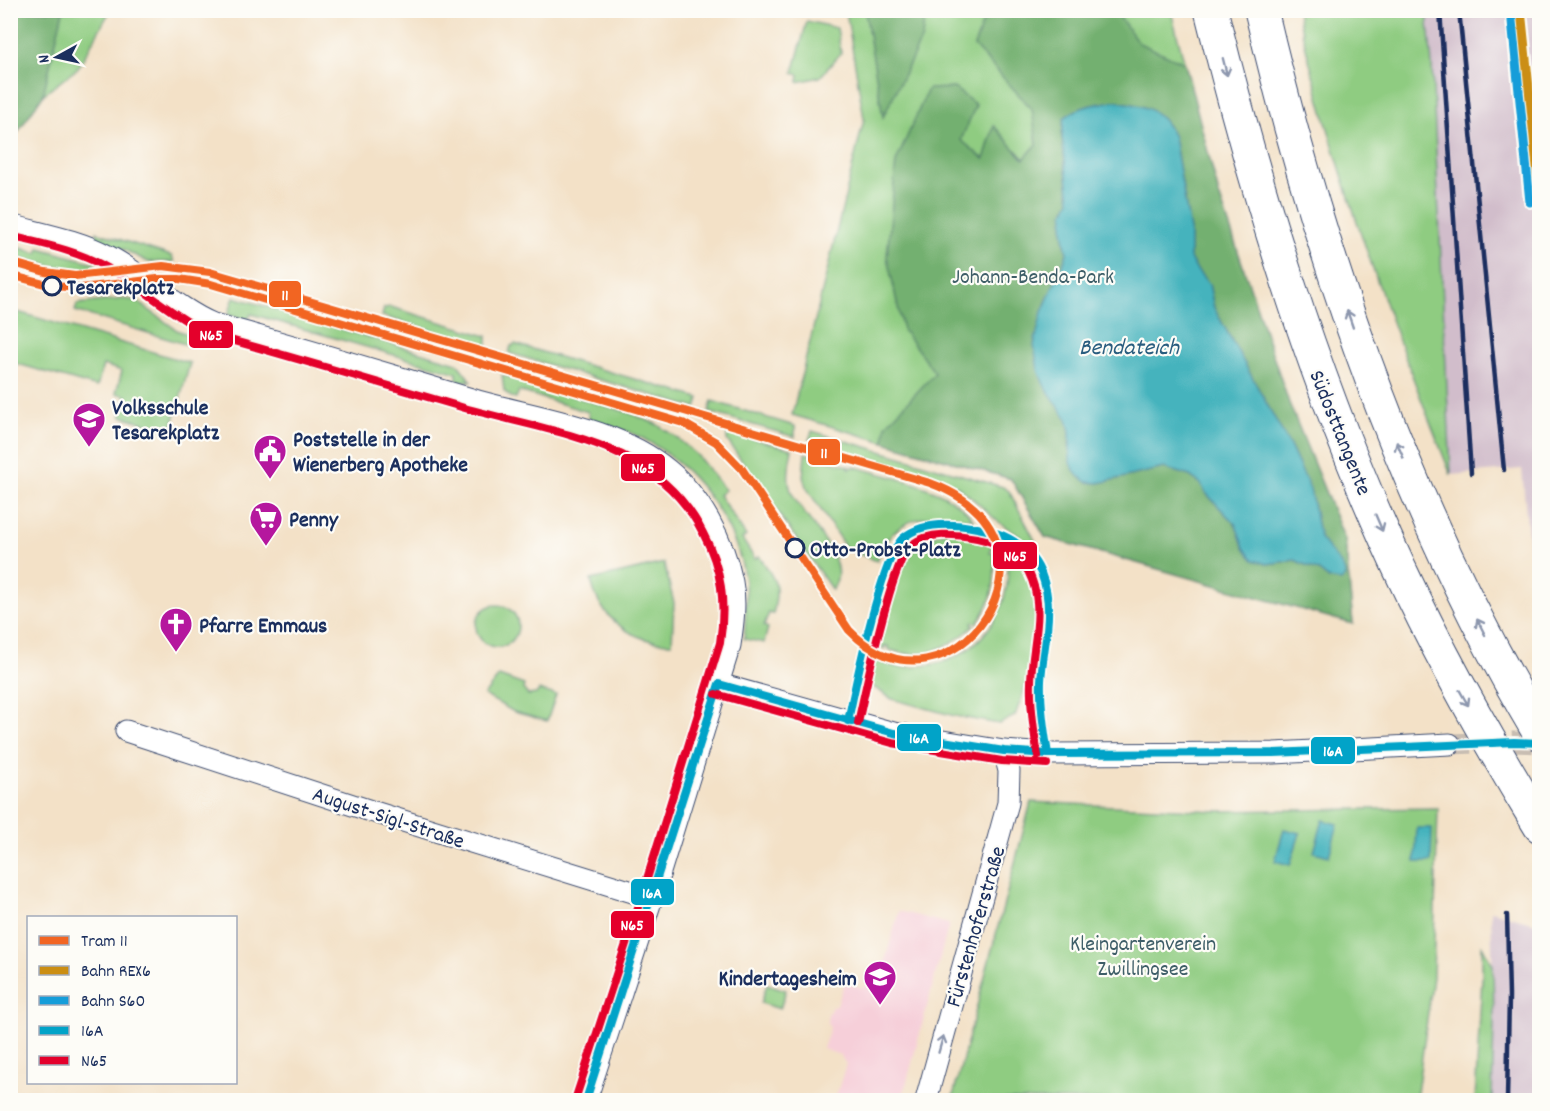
<svg xmlns="http://www.w3.org/2000/svg" width="1550" height="1111" viewBox="0 0 1550 1111" font-family="Dekko,sans-serif">
<style>
.built{fill:#f6cfd9}
.industrial{fill:#d1bdcb}
.green{fill:#8fcc81;stroke:#557e70;stroke-width:1.5}
.forest{fill:#73b06f;stroke:#477066;stroke-width:1.5;fill-rule:evenodd}
.water{fill:#44b3bd;stroke:#30718e;stroke-width:1.5}
.lines{fill:none;stroke-linecap:round;stroke-linejoin:round}
.street-tunnel{stroke:#c8bdb2;stroke-width:21;stroke-dasharray:21 10;stroke-linecap:butt}
.street-casing{stroke:#3b4a6e;stroke-width:23}
.highway-casing{stroke:#3b4a6e;stroke-width:35}
.street{stroke:#fff;stroke-width:21}
.highway{stroke:#fff;stroke-width:33}
.rail{stroke:#1b2f5e;stroke-width:4.5}
.bus-1-casing{stroke:#fdfcf7;stroke-width:12}
.bus-2-casing{stroke:#fdfcf7;stroke-width:12}
.bus-1{stroke:#01a3c8;stroke-width:8}
.bus-2{stroke:#e4002b;stroke-width:8}
.rail-1-casing{stroke:#fdfcf7;stroke-width:14}
.rail-2-casing{stroke:#fdfcf7;stroke-width:14}
.rail-1{stroke:#cb8e13;stroke-width:9}
.rail-2{stroke:#159dd9;stroke-width:9}
.tram-1-casing{stroke:#fdfcf7;stroke-width:12}
.tram-1{stroke:#f26522;stroke-width:8}
.oneway{stroke:#8d97ae}
.stop-dot{fill:#fdfcf7;stroke:#1b2f5e;stroke-width:3}
.labels{text-anchor:middle;stroke-width:4.5;stroke-linejoin:round;paint-order:stroke}
.park-label{font-size:22px;fill:#3e5e68;stroke:#fdfcf7}
.stop-label{font-size:22px;font-weight:bold;fill:#1b2f5e;stroke:#fdfcf7;text-anchor:start}
.poi-label{font-size:22px;font-weight:bold;fill:#1b2f5e;stroke:#fdfcf7;text-anchor:start}
.street-label{font-size:22px;fill:#1b2f5e;stroke:#fdfcf7}
.water-label{font-size:24px;font-style:italic;fill:#295d7f;stroke:#fdfcf7}
.line-badge{stroke:#fdfcf7;stroke-width:2}
.badge-label{font-size:16px;text-anchor:middle;font-weight:bold;fill:#fff}
</style>
<rect width="100%" height="100%" fill="#fdfcf7"/>
<filter id="ink" filterUnits="userSpaceOnUse"><feTurbulence type="fractalNoise" baseFrequency=".0167" numOctaves="2"/><feDisplacementMap in="SourceGraphic" scale="12" xChannelSelector="R" yChannelSelector="G"/><feConvolveMatrix kernelMatrix="1 2 1 2 8 2 1 2 1" color-interpolation-filters="sRGB"/></filter>
<filter id="wash" filterUnits="userSpaceOnUse"><feTurbulence type="fractalNoise" baseFrequency=".008" numOctaves="4" result="noise"/><feDisplacementMap in="SourceGraphic" scale="24" xChannelSelector="R" yChannelSelector="G"/><feGaussianBlur stdDeviation="1.35" result="paint"/><feColorMatrix in="noise" values="0 0 0 0 0 0 0 0 0 0 0 0 0 0 0 0 0 1.4 0 .05"/><feComposite in="paint" operator="in"/></filter>
<g filter="url(#wash)">
<rect width="100%" height="100%" fill="#f3e1c7"/>
<path class="built" d="M899 911 949 924 902 1100H835L846 1064 840 1055 823 1049 830 1027 827 1023 828 1014 832 1007 837 1005 845 982 862 988 880 979Z"/>
<path class="industrial" d="M1427 11H1539V614H1535L1522 469 1451 475 1432 65Z
M1491 911 1539 924V1100H1492L1494 1021Z"/>
<path class="green" d="M11 11H110L78 68 43 95 11 142Z
M846 11H1171L1219 195 1289 403 1345 540 1353 624 1045 537 1011 479 792 415 864 119Z
M1297 11H1427L1432 65 1451 475C1390 323 1334 170 1297 11Z
M807 21 837 28 841 53 820 77 798 82 799 75 793 73Z
M97 232 172 256 174 262H148L121 248 96 240Z
M11 245 37 253 39 248 95 263 94 269C64 270 39 264 11 256Z
M234 297 457 363 471 381H457V373L251 314 249 318 244 319 228 315Z
M122 299 135 300 177 330 197 338 193 343 188 345 75 311 77 304Z
M391 307 487 336V347L382 316 384 308Z
M11 310 190 363 171 431 121 416 127 396 116 393 122 371 103 365 97 387 11 362Z
M515 344 699 398 696 408 509 353 511 346Z
M502 375 630 413 658 425 676 437 697 455 725 490 719 495 746 536 742 539 755 559 759 556C776 581 780 584 773 614L769 613 764 626 768 628 764 643 744 639C746 614 748 586 741 561 726 508 684 457 634 434 620 428 604 425 590 421L588 412 519 391 516 398 511 397 504 391Z
M712 401 795 426V437L709 412Z
M812 431 1003 487 1009 491 1039 548 1037 551C1026 539 1012 532 999 522 984 510 972 496 956 486L809 440Z
M727 432 792 449C790 462 786 478 791 491 801 518 855 560 832 590L727 440Z
M805 453 849 466V468H852V466C889 477 952 487 973 520 931 513 893 513 877 561L854 552 845 547 806 487 803 477Z
M953 531 967 532 989 538 992 549H990V553H994C996 579 994 602 977 623L974 622 972 624 974 626C950 647 920 662 888 649V646H885L884 649 874 644C889 596 893 538 953 531Z
M1004 544 1020 557 1029 569 1035 582 1040 623 1039 640 1027 683 1015 716 999 724 955 716 892 699 867 683 870 659C879 661 888 665 897 667 907 669 919 666 929 665 966 660 996 630 1005 594 1010 578 1007 561 1004 544Z
M664 563 674 603 672 643C634 643 599 619 591 580Z
M476 626a21 21 0 1 1 42 0a21 21 0 1 1-42 0Z
M499 676 524 685 523 689 528 695 536 694 539 690 556 695 547 721 514 712 484 695Z
M1031 802 1218 811 1438 808 1433 977 1416 1100H952Z
M1482 946 1493 965 1494 1021 1492 1100H1475L1482 978Z
M767 984 786 990 780 1009 761 1003Z"/>
<path class="forest" d="M11 10 63 11 43 95 11 142Z
M865 11H925L922 38 883 117Z
M987 11H1115L1139 43 1185 63 1219 195 1289 403 1345 540 1353 624 1045 537 1011 479 884 442 886 425 935 373 903 330 887 257 896 162 928 89 954 88 976 105 961 140 984 159 994 126 1024 159 1037 144 1032 109 974 46ZM1115 101C1143 105 1161 108 1174 137L1190 230V258L1196 269 1209 284 1214 308 1290 446 1310 489 1320 538 1330 552 1329 579 1319 571 1295 560 1267 564 1244 548 1236 525 1205 492 1201 484 1190 476 1164 468 1099 483 1087 482 1069 447 1070 431 1042 312 1067 254 1063 230 1064 213 1070 200 1062 137 1064 118C1079 106 1096 104 1115 101Z"/>
<path class="water" d="M1115 101C1143 105 1161 108 1174 137L1190 230V258L1196 269 1209 284 1214 308 1290 446 1310 489 1320 538 1343 567 1346 576 1341 581 1329 579 1319 571 1295 560 1267 564 1254 560 1244 548 1236 525 1205 492 1201 484 1190 476 1164 468 1099 483 1087 482 1077 475 1070 463V431L1067 419 1044 385 1038 370 1034 345 1042 312 1067 254 1063 230 1064 213 1070 200 1062 137 1064 118C1079 106 1096 104 1115 101Z
M1323 820 1338 824 1329 856 1314 852Z
M1417 828H1432L1431 862H1415Z
M1284 829 1300 833 1290 865 1275 861Z"/>
</g>
<g filter="url(#ink)">
<g class="lines">
<path class="street-tunnel" d="M1450 744 1514 742 1540 743"/>
<g class="street-casing">
<path id="street" d="M10 225C43 234 78 240 108 256 145 275 174 307 213 324 302 347 389 375 478 401 539 418 618 428 668 470 700 496 724 541 732 582 736 602 733 625 730 645L652 898 586 1100
M719 684 894 733 1004 751 1048 754 1274 753 1450 744
M126 731 371 811 652 898
M926 1100 1008 803 1009 771 1004 751"/>
</g>
<g class="highway-casing">
<path id="highway" d="M1211 10C1256 191 1310 369 1386 539 1430 638 1483 733 1540 826
M1261 10C1320 261 1407 511 1540 734"/>
</g>
<use href="#street" class="street"/>
<use href="#highway" class="highway"/>
<path class="rail" d="M1440 10 1471 473
M1459 10 1504 470
M1507 915 1509 996 1507 1100
M1536 1100 1540 1036"/>
<g class="bus-1-casing">
<path id="bus-1" d="M719 684 894 733 1004 751 1048 754 1274 753 1514 742 1540 743
M848 721C855 687 881 558 903 538 923 521 952 523 977 528 1005 533 1029 546 1041 573 1056 610 1043 644 1041 681 1040 705 1044 730 1048 754
M586 1100 719 684"/>
</g>
<g class="bus-2-casing">
<path id="bus-2" d="M10 236C42 244 75 250 104 266 141 285 171 315 209 334 293 357 375 382 458 406 549 433 655 438 703 533 722 569 726 603 720 643L642 895 576 1097
M716 694 892 743 1002 761 1047 764
M858 723C865 692 891 562 911 545 929 531 955 534 977 538 1001 543 1023 555 1032 580 1045 615 1031 648 1031 683 1030 707 1034 732 1038 756"/>
</g>
<use href="#bus-1" class="bus-1"/>
<use href="#bus-2" class="bus-2"/>
<g class="rail-1-casing">
<path id="rail-1" d="M1521 10 1540 196"/>
</g>
<g class="rail-2-casing">
<path id="rail-2" d="M1511 11 1530 202"/>
</g>
<use href="#rail-1" class="rail-1"/>
<use href="#rail-2" class="rail-2"/>
<g class="tram-1-casing">
<path id="tram-1" d="M10 262 45 272 75 276 163 266 210 272 930 483C1086 540 950 735 849 630L742 469 716 442 683 423 211 284 179 279H157L81 288 52 286 10 275"/>
</g>
<use href="#tram-1" class="tram-1"/>
</g>
<defs><path id="oneway-shaft" d="M-6 0H5M1.5-3L5.5 0L1.5 3" fill="none" stroke-width="1.6" stroke-linecap="round" stroke-linejoin="round" transform="scale(1.5)"/></defs>
<g class="oneway">
<use href="#oneway-shaft" transform="translate(1225 67) rotate(76)"/>
<use href="#oneway-shaft" transform="translate(1350 319) rotate(-109)"/>
<use href="#oneway-shaft" transform="translate(1400 450) rotate(-113)"/>
<use href="#oneway-shaft" transform="translate(1379 523) rotate(67)"/>
<use href="#oneway-shaft" transform="translate(1481 627) rotate(-117)"/>
<use href="#oneway-shaft" transform="translate(1464 698) rotate(60)"/>
<use href="#oneway-shaft" transform="translate(941 1044) rotate(-74)"/>
</g>
</g>
<defs>
<g id="school-pin" transform="scale(1.725)"><path d="M0 17L-7.5 6A9.5 9.5 0 1 1 7.5 6Z" fill="#b5179e" stroke="#fdfcf7"/><path d="M0-5L7-2L0 1L-7-2ZM-4 1L0 2.5L4 1V4Q0 6-4 4Z" fill="#fff"/></g>
<g id="civic-pin" transform="scale(1.725)"><path d="M0 17L-7.5 6A9.5 9.5 0 1 1 7.5 6Z" fill="#b5179e" stroke="#fdfcf7"/><path d="M-.6-6.5H3V-4.5H.6V-3L4-1V1h2V6H-6V1h2V-1L-.6-3ZM-1.2 2.5V6h2.4V2.5Z" fill="#fff"/></g>
<g id="supermarket-pin" transform="scale(1.725)"><path d="M0 17L-7.5 6A9.5 9.5 0 1 1 7.5 6Z" fill="#b5179e" stroke="#fdfcf7"/><path d="M-6-5.5h2.5l.6 2H6L4.5 2H-2.5L-4.4-4H-6ZM-1.5 3.2a1.3 1.3 0 1 0 .1 0ZM3 3.2a1.3 1.3 0 1 0 .1 0Z" fill="#fff"/></g>
<g id="church-pin" transform="scale(1.725)"><path d="M0 17L-7.5 6A9.5 9.5 0 1 1 7.5 6Z" fill="#b5179e" stroke="#fdfcf7"/><path d="M-1.2-6h2.4v3.5h3.3v2.4h-3.3V6h-2.4V-.1h-3.3v-2.4h3.3Z" fill="#fff"/></g>
</defs>
<g fill-rule="evenodd">
<use href="#school-pin" x="89" y="419"/>
<use href="#civic-pin" x="270" y="451"/>
<use href="#supermarket-pin" x="266" y="518"/>
<use href="#church-pin" x="176" y="624"/>
<use href="#school-pin" x="880" y="977"/>
</g>
<g class="stop-dot">
<circle cx="52" cy="286" r="9"/>
<circle cx="795" cy="548" r="9"/>
</g>
<g class="labels">
<g class="park-label">
<text x="1033" y="283">Johann-Benda-Park</text>
<text x="1143" y="950">Kleingartenverein<tspan x="1143" dy="25">Zwillingsee</tspan></text>
</g>
<g class="stop-label">
<text x="67" y="294">Tesarekplatz</text>
<text x="810" y="556">Otto-Probst-Platz</text>
</g>
<g class="poi-label">
<text x="112" y="414">Volksschule<tspan x="112" dy="25">Tesarekplatz</tspan></text>
<text x="293" y="446">Poststelle in der<tspan x="293" dy="25">Wienerberg Apotheke</tspan></text>
<text x="289" y="526">Penny</text>
<text x="199" y="632">Pfarre Emmaus</text>
<text x="857" y="985" text-anchor="end">Kindertagesheim</text>
</g>
<g class="street-label">
<text transform="translate(1342 432) rotate(68)" y="8">Südosttangente</text>
<text transform="translate(389 816) rotate(18)" y="8">August-Sigl-Straße</text>
<text transform="translate(974 926) rotate(-74)" y="8">Fürstenhoferstraße</text>
</g>
<g class="water-label">
<text x="1129" y="354">Bendateich</text>
</g>
</g>
<g class="line-badge">
<rect x="268" y="280" width="34" height="28" rx="6" fill="#f26522"/>
<rect x="188" y="320" width="46" height="29" rx="6" fill="#e4002b"/>
<rect x="807" y="438" width="34" height="28" rx="6" fill="#f26522"/>
<rect x="620" y="453" width="46" height="29" rx="6" fill="#e4002b"/>
<rect x="992" y="541" width="46" height="29" rx="6" fill="#e4002b"/>
<rect x="896" y="723" width="46" height="29" rx="6" fill="#01a3c8"/>
<rect x="1310" y="736" width="46" height="29" rx="6" fill="#01a3c8"/>
<rect x="630" y="878" width="45" height="28" rx="6" fill="#01a3c8"/>
<rect x="610" y="910" width="45" height="29" rx="6" fill="#e4002b"/>
</g>
<g class="badge-label">
<text x="285" y="300">11</text>
<text x="211" y="340">N65</text>
<text x="824" y="458">11</text>
<text x="643" y="473">N65</text>
<text x="1015" y="561">N65</text>
<text x="919" y="743">16A</text>
<text x="1333" y="756">16A</text>
<text x="652" y="898">16A</text>
<text x="632" y="930">N65</text>
</g>
<rect width="1550" height="1111" fill="none" stroke="#fdfcf7" stroke-width="36"/>
<rect x="27" y="916" width="210" height="168" fill="#fdfcf7" stroke="#a3aaba" stroke-width="1.5"/>
<rect x="39" y="936" width="30" height="9" fill="#f26522" stroke="#a3aaba" stroke-width="1.5"/>
<text x="81" y="946" font-size="18" fill="#1b2f5e">Tram 11</text>
<rect x="39" y="966" width="30" height="9" fill="#cb8e13" stroke="#a3aaba" stroke-width="1.5"/>
<text x="81" y="976" font-size="18" fill="#1b2f5e">Bahn REX6</text>
<rect x="39" y="996" width="30" height="9" fill="#159dd9" stroke="#a3aaba" stroke-width="1.5"/>
<text x="81" y="1006" font-size="18" fill="#1b2f5e">Bahn S60</text>
<rect x="39" y="1026" width="30" height="9" fill="#01a3c8" stroke="#a3aaba" stroke-width="1.5"/>
<text x="81" y="1036" font-size="18" fill="#1b2f5e">16A</text>
<rect x="39" y="1056" width="30" height="9" fill="#e4002b" stroke="#a3aaba" stroke-width="1.5"/>
<text x="81" y="1066" font-size="18" fill="#1b2f5e">N65</text>
<g transform="translate(57 57) rotate(262)" stroke="#fdfcf7" stroke-width="4.5" paint-order="stroke">
<path d="M0-4.5L10 22L0 15L-10 22Z" fill="#1b2f5e"/>
<text y="-9" font-size="16" font-weight="bold" text-anchor="middle" fill="#1b2f5e">N</text>
</g>
</svg>
